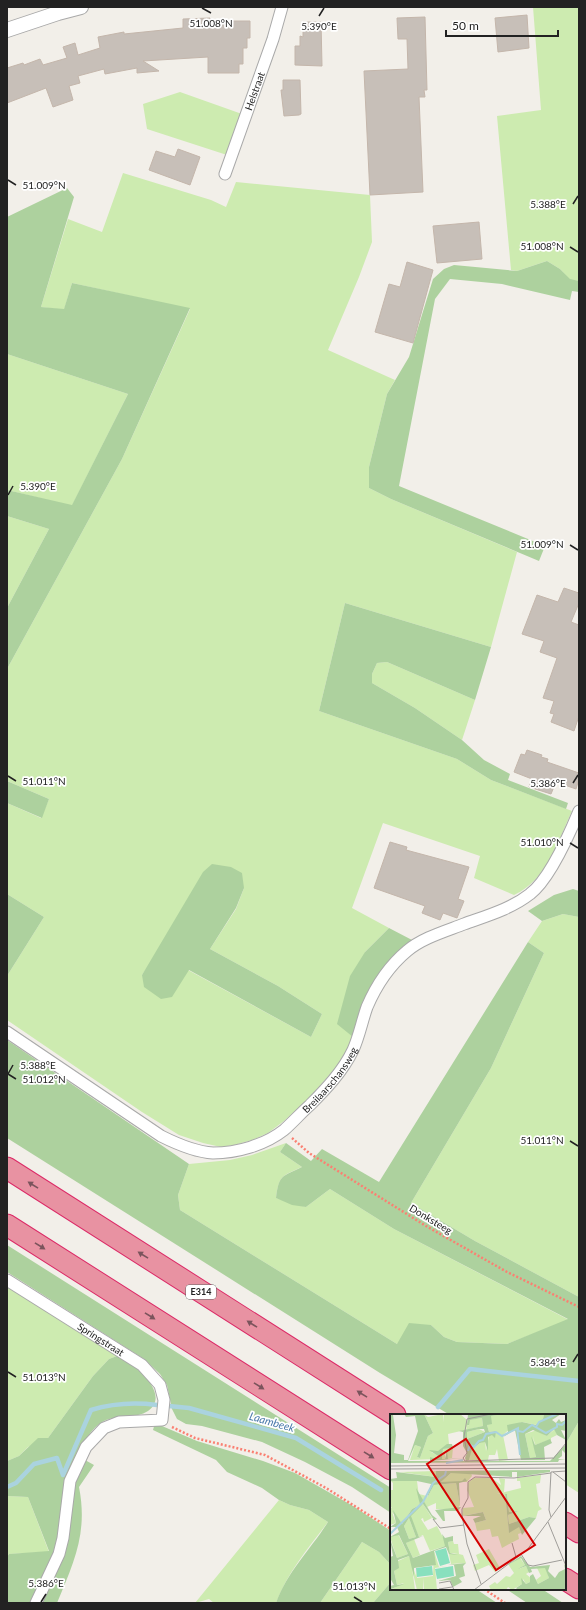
<svg xmlns="http://www.w3.org/2000/svg" width="586" height="1610" viewBox="0 0 586 1610" font-family="Lato,sans-serif">
<style>
.grass{fill:#cdebb0;fill-rule:evenodd}
.forest{fill:#add19e}
.lines{fill:none;stroke-linecap:round;stroke-linejoin:round}
.stream{stroke:#aad3df;stroke-width:4.5}
.building{fill:#c7bfb8;stroke:#c4b6ab}
.minor-casing{stroke:#a9a9a9;stroke-width:13}
.tertiary-casing{stroke:#a9a9a9;stroke-width:16}
.motorway-casing{stroke:#dc2a67;stroke-width:23}
.path{stroke:#fa8072;stroke-width:2.5;stroke-dasharray:2 2;stroke-linecap:butt}
.minor{stroke:#fff;stroke-width:11}
.tertiary{stroke:#fff;stroke-width:14}
.motorway{stroke:#e892a2;stroke-width:21}
.oneway{fill:#7b545c}
.ticks{fill:none;stroke:#222;stroke-width:1.5}
.labels{text-anchor:middle;stroke-width:3.5;stroke-linejoin:round;paint-order:stroke}
.shield{fill:#fff;stroke:#646464;stroke-width:1}
.shield-label{font-size:9px;font-weight:bold;fill:#222}
.street-label{font-size:10px;fill:#222;stroke:#fff}
.water-label{font-size:11px;font-style:italic;fill:#4a7aab;stroke:#fff}
.inset-river{fill:none;stroke:#aad3df;stroke-width:2}
.inset-road{fill:none;stroke:#9f9d99;stroke-width:1}
.view{fill:#d40000;fill-opacity:0.15;stroke:#d40000;stroke-width:2}
.inset-edge{fill:none;stroke:#222;stroke-width:2}
.ticks-label{font-size:10px;text-anchor:middle;fill:#222;stroke:#fff;stroke-width:3.5;stroke-linejoin:round;paint-order:stroke}
</style>
<rect width="100%" height="100%" fill="#f2efe9"/>
<path class="grass" d="M533 7H579V281L570 280 560 269 547 261 517 271 511 270 497 116 541 110Z
M180 92 242 114 227 155 147 129 143 104Z
M123 173 211 200 226 207 236 182 370 195 372 242 359 277 328 350 395 380 387 394 369 467V488L391 499 517 552 491 647 345 603 319 711 457 759 491 780 572 811C558 841 547 880 514 895L474 878 480 856 383 823 352 908 389 928 365 952 353 1037 346 1056 310 1097 284 1121 268 1133 252 1140 234 1145 221 1147 203 1143 179 1135 142 1112 7 1020V976L44 917 7 894V803L41 818 49 799 7 781V669L122 459 190 309 72 283 64 310 41 307 68 219 102 232ZM244 888 236 909 210 949 278 986 322 1014 311 1037 188 970 142 975 151 962Z
M7 354 128 394 72 506 7 490Z
M7 516 49 529 7 608Z
M387 662 475 700 462 740 415 708 372 683V674L377 663Z
M563 914 579 917V1297L475 1241 411 1203 491 1068 544 953 528 942 542 921Z
M286 1143 280 1152 302 1167C282 1176 279 1175 276 1198L306 1207 330 1189 394 1229 569 1320 507 1344 457 1342 444 1337 431 1325 397 1344 180 1210 178 1195 189 1164 230 1160 252 1155Z
M7 1286 117 1356 109 1359 93 1376 48 1438 28 1447 19 1456 7 1461Z
M579 1421V1493L565 1484V1445Z
M7 1496 28 1497 49 1552 9 1554 7 1557Z
M279 1500 290 1505 309 1510 328 1522C309 1547 287 1573 276 1603H214L209 1599 195 1603Z
M362 1542 379 1552 391 1565V1582L373 1603H320Z"/>
<path class="forest" d="M67 188 74 197 41 307 64 309 72 283 190 308 122 459 7 669V608L49 529 7 516V490L72 505 128 394 7 354V217Z
M547 261 560 269 570 279 579 281V292L572 291 570 300 502 284 450 279 435 299 399 486 545 546 539 561 391 499 369 488V467L387 394 409 357 433 279 444 269 454 265 517 271Z
M345 603 491 647 475 700 387 662 377 663 372 674V683L415 708 462 740 484 760 510 774 508 780 568 803 566 809 491 780 457 759 319 711Z
M7 781 49 799 42 818 7 803Z
M212 864 231 867 242 873 244 888 236 908 210 949 278 986 322 1014 311 1037 189 970 172 997 161 999 144 987 142 975 203 872Z
M573 889 579 891V917L563 914 542 921 528 911 554 895Z
M7 894 44 917 7 976Z
M389 928 412 940 387 964 353 1037 337 1024 350 976 365 952Z
M528 942 544 953 491 1068 411 1203 475 1241 579 1297V1421L565 1445V1415H450L380 1373 7 1138V1040L189 1164 178 1195 180 1210 397 1344 409 1323 431 1325 444 1337 457 1342 507 1344 568 1319 394 1229 330 1189 306 1207 292 1205 276 1198C279 1174 282 1177 302 1167L280 1152 286 1143 311 1161 322 1149 379 1182Z
M7 1245 391 1488V1513L352 1487 305 1462 262 1442 202 1426 186 1424 177 1419 172 1409 167 1385 160 1374 144 1359 7 1272Z
M117 1356C133 1362 172 1394 148 1411 136 1419 119 1415 106 1420 92 1426 84 1443 76 1455L94 1465 79 1487C88 1533 74 1562 57 1603H7V1557L9 1554 49 1551 28 1497 7 1496V1461L19 1456 38 1438H48L93 1376 109 1359Z
M155 1423 197 1441 263 1461 295 1473 353 1506 391 1531V1565L379 1552 362 1542 320 1603H276C287 1572 311 1549 328 1522L309 1510 290 1505 279 1500 262 1488 227 1472 216 1460 153 1430Z
M391 1582V1589H476L497 1603H373Z
M506 1589H542L563 1603H527Z"/>
<g class="lines">
<path class="stream" d="M169 1406 189 1408 296 1438 381 1490
M438 1407 470 1369 579 1381
M7 1487 16 1483 34 1464 57 1458 63 1475 91 1410C114 1403 134 1402 157 1405"/>
</g>
<path class="building" d="M527 15 529 48 498 52 495 18Z
M425 17 427 90H424L425 97H419L423 192 370 195 364 71 408 69 407 39H398L397 18Z
M210 18V21H250V38H247V48H243V64H239V73H208V57L143 61 159 71 137 73V68L105 74 104 69 78 76 80 83 69 86 73 100 53 107 46 88 7 103V68L23 63 24 65 40 59 43 65 67 58 63 47 75 43 78 55 100 48 98 37 124 32V34L183 28V19Z
M303 22H321L322 66 295 65V46H300V36L303 37Z
M283 80H300L301 114 299 115 284 116 281 90H283Z
M178 149 200 157 190 185 149 170 156 151 175 157Z
M479 222 482 259 437 263 433 226Z
M407 262 433 270 413 343 375 332 389 284 400 287Z
M564 588 579 593V603L571 622 579 625V716L574 731 551 722 554 714 550 713 554 701 543 698 557 658 540 652 544 641 522 634 537 595 558 602Z
M527 750 542 755 541 757 548 759 547 762 579 773V779L576 789 556 782 551 794 529 787 532 779 514 772 521 754 525 755Z
M390 842 407 847 406 850 469 867 458 899 464 901 457 918 443 913 440 920 422 913 425 906 374 888Z"/>
<g class="lines">
<g class="minor-casing">
<g id="minor">
<path id="s1" d="M225 174 273 39 282 7"/>
<path id="s2" d="M7 1032 161 1136C177 1144 195 1152 213 1153 237 1153 265 1145 284 1130 293 1122 301 1113 310 1105 326 1089 343 1071 353 1050 359 1037 362 1021 367 1007 376 986 389 966 407 951 422 938 446 931 464 924 486 916 511 909 530 894 550 879 569 835 579 811"/>
<path id="s3" d="M7 1280 142 1365 160 1385 164 1400 162 1420 119 1422 104 1428 86 1447 70 1481 63 1538 59 1554 36 1603"/>
</g>
</g>
<g class="tertiary-casing">
<path id="tertiary" d="M7 30 58 13 81 7"/>
</g>
<g class="motorway-casing">
<path id="motorway" d="M7 1168 395 1415
M7 1225 391 1469
M565 1523 579 1532
M565 1579 579 1588"/>
</g>
<path class="path" d="M292 1138 309 1153 426 1226 507 1272 579 1307
M172 1427 195 1438 265 1455 326 1488 391 1529
M484 1589 505 1603"/>
<use href="#minor" class="minor"/>
<use href="#tertiary" class="tertiary"/>
<use href="#motorway" class="motorway"/>
</g>
<defs><path id="oneway-solid" d="M-6-.8H1V-3.2L6.5 0L1 3.2V.8H-6Z"/></defs>
<g class="oneway">
<use href="#oneway-solid" transform="translate(33 1185) rotate(-148)"/>
<use href="#oneway-solid" transform="translate(40 1246) rotate(32)"/>
<use href="#oneway-solid" transform="translate(143 1255) rotate(-148)"/>
<use href="#oneway-solid" transform="translate(150 1316) rotate(32)"/>
<use href="#oneway-solid" transform="translate(252 1324) rotate(-148)"/>
<use href="#oneway-solid" transform="translate(259 1386) rotate(32)"/>
<use href="#oneway-solid" transform="translate(362 1394) rotate(-148)"/>
<use href="#oneway-solid" transform="translate(369 1455) rotate(32)"/>
</g>
<path class="ticks" d="M202 8 211 13M319 16 324 8M8 180 16 185M573 204 578 196M570 247 578 252M8 495 13 486M570 545 578 550M8 776 16 781M573 783 578 775M570 843 578 848M8 1074 13 1065M8 1074 16 1079M570 1141 578 1146M573 1362 578 1354M8 1372 16 1377M354 1597 362 1602M41 1602 46 1594"/>
<g class="labels">
<rect class="shield" x="186" y="1285" width="30" height="14" rx="3"/>
<g class="shield-label">
<text x="201" y="1295">E314</text>
</g>
<g class="street-label">
<text dy="4" stroke="none"><textPath href="#s1" startOffset="88">Helstraat</textPath></text>
<text dy="4" stroke="none"><textPath href="#s2" startOffset="385">Breilaarschansweg</textPath></text>
<text transform="translate(431 1219) rotate(31)" y="4">Donksteeg</text>
<text dy="4" stroke="none"><textPath href="#s3" startOffset="111">Springstraat</textPath></text>
</g>
<g class="water-label">
<text transform="translate(272 1422) rotate(16)" y="4">Laambeek</text>
</g>
</g>
<g transform="translate(390 1414)">
<rect width="176" height="176" fill="#f2efe9"/>
<path d="M34 0 38 3 53 0 54 8V0H70L76 5 79 12V6L92 4 93 12 76 16 77 12 75 16 58 20 59 30 48 38H41L47 41 46 45 20 46 25 31 31 33 27 43 30 44 38 22 43 19ZM112 0H154L153 5 147 11 132 8 124 11 113 21 118 46 109 47 107 35 105 41H99L98 46H79L81 36 90 29 95 27 96 37 99 22 105 17 99 18 97 11 100 2ZM89 15 95 18 77 25V18ZM165 15 167 21 161 24V29L159 26 145 31 143 22 146 44H140L135 20 147 16 157 22ZM63 34 62 44 58 45 55 38V45H52L53 35ZM46 57V63L10 58ZM61 59H81L82 62 77 68H51ZM151 61 150 69 146 70 149 92 152 95 148 97 146 104 139 103 119 110 118 101 129 97 119 98 117 80H115L119 118 129 112 131 119 128 120 129 125 121 129 112 134 108 122 102 123 100 115 87 117 85 109 96 106 93 98 72 102 73 94 84 93 77 76 78 69 84 64H102L111 71 109 64 115 65 114 78 107 80 131 74 130 67H127V64ZM1 67H27L30 91 22 95 12 110 2 98 6 109 0 111V94H2L0 92V76H3V69ZM66 69 70 91 67 95H46V89L37 93 29 80 37 82V84L44 71ZM33 90 42 104 34 108 33 104 31 105 38 116 47 112 55 127V132L40 137 33 121 29 123 20 102ZM19 104 26 123 19 125 14 112ZM8 120 18 140 7 144 0 123ZM24 125 30 141 23 144 16 129ZM63 127 64 130H68L69 140 73 141 76 149 61 150 59 140H68L60 139 58 128ZM99 135 110 154 105 158 99 151 85 157 83 151 89 149 86 141ZM44 137 49 153 58 152 45 154 47 176H34L33 164V176H27L22 154 25 176H0L14 169 7 171 4 157 8 147 19 142 26 162V153L27 164 43 162ZM130 144 135 151 129 155 136 152 139 158 136 160 142 165 140 168 136 170 133 165 132 170 122 176 118 173 116 176H101L99 172 105 168 107 170 116 162 120 163 124 159 118 150ZM147 154H156L159 164 148 170 146 166 151 162Z" fill="#cdebb0"/>
<path d="M0 0H8L3 1 6 21 4 39 14 41V46H18L28 17 25 2 16 3 14 0H34L43 19 38 22 30 44 27 43 31 33 25 31 18 47H160L176 30V40L172 36V42L168 45 176 46H169L168 48 0 49ZM78 0H112L101 2 102 10 97 11 99 18 106 17 105 24 102 21 98 23V37L95 28 90 29 82 35 79 46 76 47 75 44 77 39 73 32V18L69 17 93 12 92 4 80 6 79 11H77ZM89 15H94L95 18 77 25V18ZM154 0H171L162 6 166 9 169 5 171 8 176 6V17L171 16 176 26 167 21 164 15 157 22 143 16 135 20 140 44 146 43 141 22 145 31 160 25 162 29 154 33 155 46H131L125 16 113 23 118 18 117 11 132 8 146 11 153 5ZM57 30H62L63 34 53 35 52 45H55L57 37 58 45 74 44 40 47V43L46 45 48 42 39 36 48 37ZM160 56V58L127 63V58H122V63L61 59 51 68 72 67 75 64 77 67 69 69 70 91 66 69 44 71 37 84 41 70 27 67H0V65L7 64 6 58 46 63V57ZM26 74 42 101 47 105 44 106 33 90 21 102 29 123 33 122 16 129 23 144 55 132 52 120 55 124 63 122V127L58 128 60 139 68 141 59 140 56 133 44 137 46 151 24 154V163L22 154 27 176 19 142 8 146 9 154 4 157 7 171 14 170 1 175 0 172 4 171 0 164V143L3 142 0 125 7 144 18 140 9 121 0 123 9 118 7 113H0L6 109 3 96 12 110 22 95 30 91ZM19 104 26 123 19 125 14 112ZM115 80H117L119 98 129 97 118 101 119 110 139 103 146 104 132 121 129 113 119 119ZM71 93 68 97H54L55 107H53L45 96ZM93 98 96 106 85 109 83 105 91 102H73ZM131 142 140 153 160 151 158 157 165 164 169 158 175 155 174 150 176 153V176H128L126 174 132 170 131 164 136 170 140 168V162L143 160 148 170 159 164 155 154 141 155 142 158 139 159 136 152 128 155 135 151 131 144 119 150ZM76 149 73 152 75 162 69 164 72 168 63 173 60 166 48 167 66 162 64 151H58Z" fill="#add19e" fill-rule="evenodd"/>
<path d="M56 134 60 149 50 152 45 137ZM42 152 43 161 27 163 26 154ZM63 152 64 162 47 165 45 155Z" fill="#88e0be"/>
<path class="inset-river" d="M146 13 149 8 167 0M127 14 130 41M78 37 80 31 84 33 89 27 93 26 96 20 106 18 112 22 128 14V17L133 18 142 11 156 19 167 13V10L172 11 176 7M56 49 73 46M43 69 55 61 56 57M33 88 43 69M0 120 33 88"/>
<path class="inset-road" d="M77 5 74 23 77 39 73 44 75 47 163 44M77 5 101 0M163 45 176 29M0 52 176 50M0 55 176 54M163 58 176 68M161 103 159 96 161 58 176 57M43 105 50 114 74 111M158 108 176 152M122 129 126 143M131 140 138 151 143 152 172 146M49 169 60 167 64 176M91 170 77 130 72 101V95L78 84V68L85 63 124 64 161 59M49 175 62 173M84 176 137 136 176 83"/>
<path class="view" d="M76 25 145 131 106 156 37 50Z"/>
<rect width="176" height="176" class="inset-edge"/>
</g>
<g class="ticks-label">
<text x="211" y="27">51.008°N</text>
<text x="319" y="30">5.390°E</text>
<text x="44" y="189">51.009°N</text>
<text x="548" y="208">5.388°E</text>
<text x="542" y="250">51.008°N</text>
<text x="38" y="490">5.390°E</text>
<text x="542" y="548">51.009°N</text>
<text x="44" y="785">51.011°N</text>
<text x="548" y="787">5.386°E</text>
<text x="542" y="846">51.010°N</text>
<text x="38" y="1069">5.388°E</text>
<text x="44" y="1083">51.012°N</text>
<text x="542" y="1144">51.011°N</text>
<text x="548" y="1366">5.384°E</text>
<text x="44" y="1381">51.013°N</text>
<text x="46" y="1587">5.386°E</text>
<text x="354" y="1590">51.013°N</text>
</g>
<rect width="586" height="1610" fill="none" stroke="#222222" stroke-width="16"/>
<path d="M446 30v6h112v-6" fill="none" stroke="#222222" stroke-width="2"/>
<text x="452" y="30" font-size="12" fill="#222222" stroke="#ffffff" stroke-width="3" paint-order="stroke">50 m</text>
</svg>
